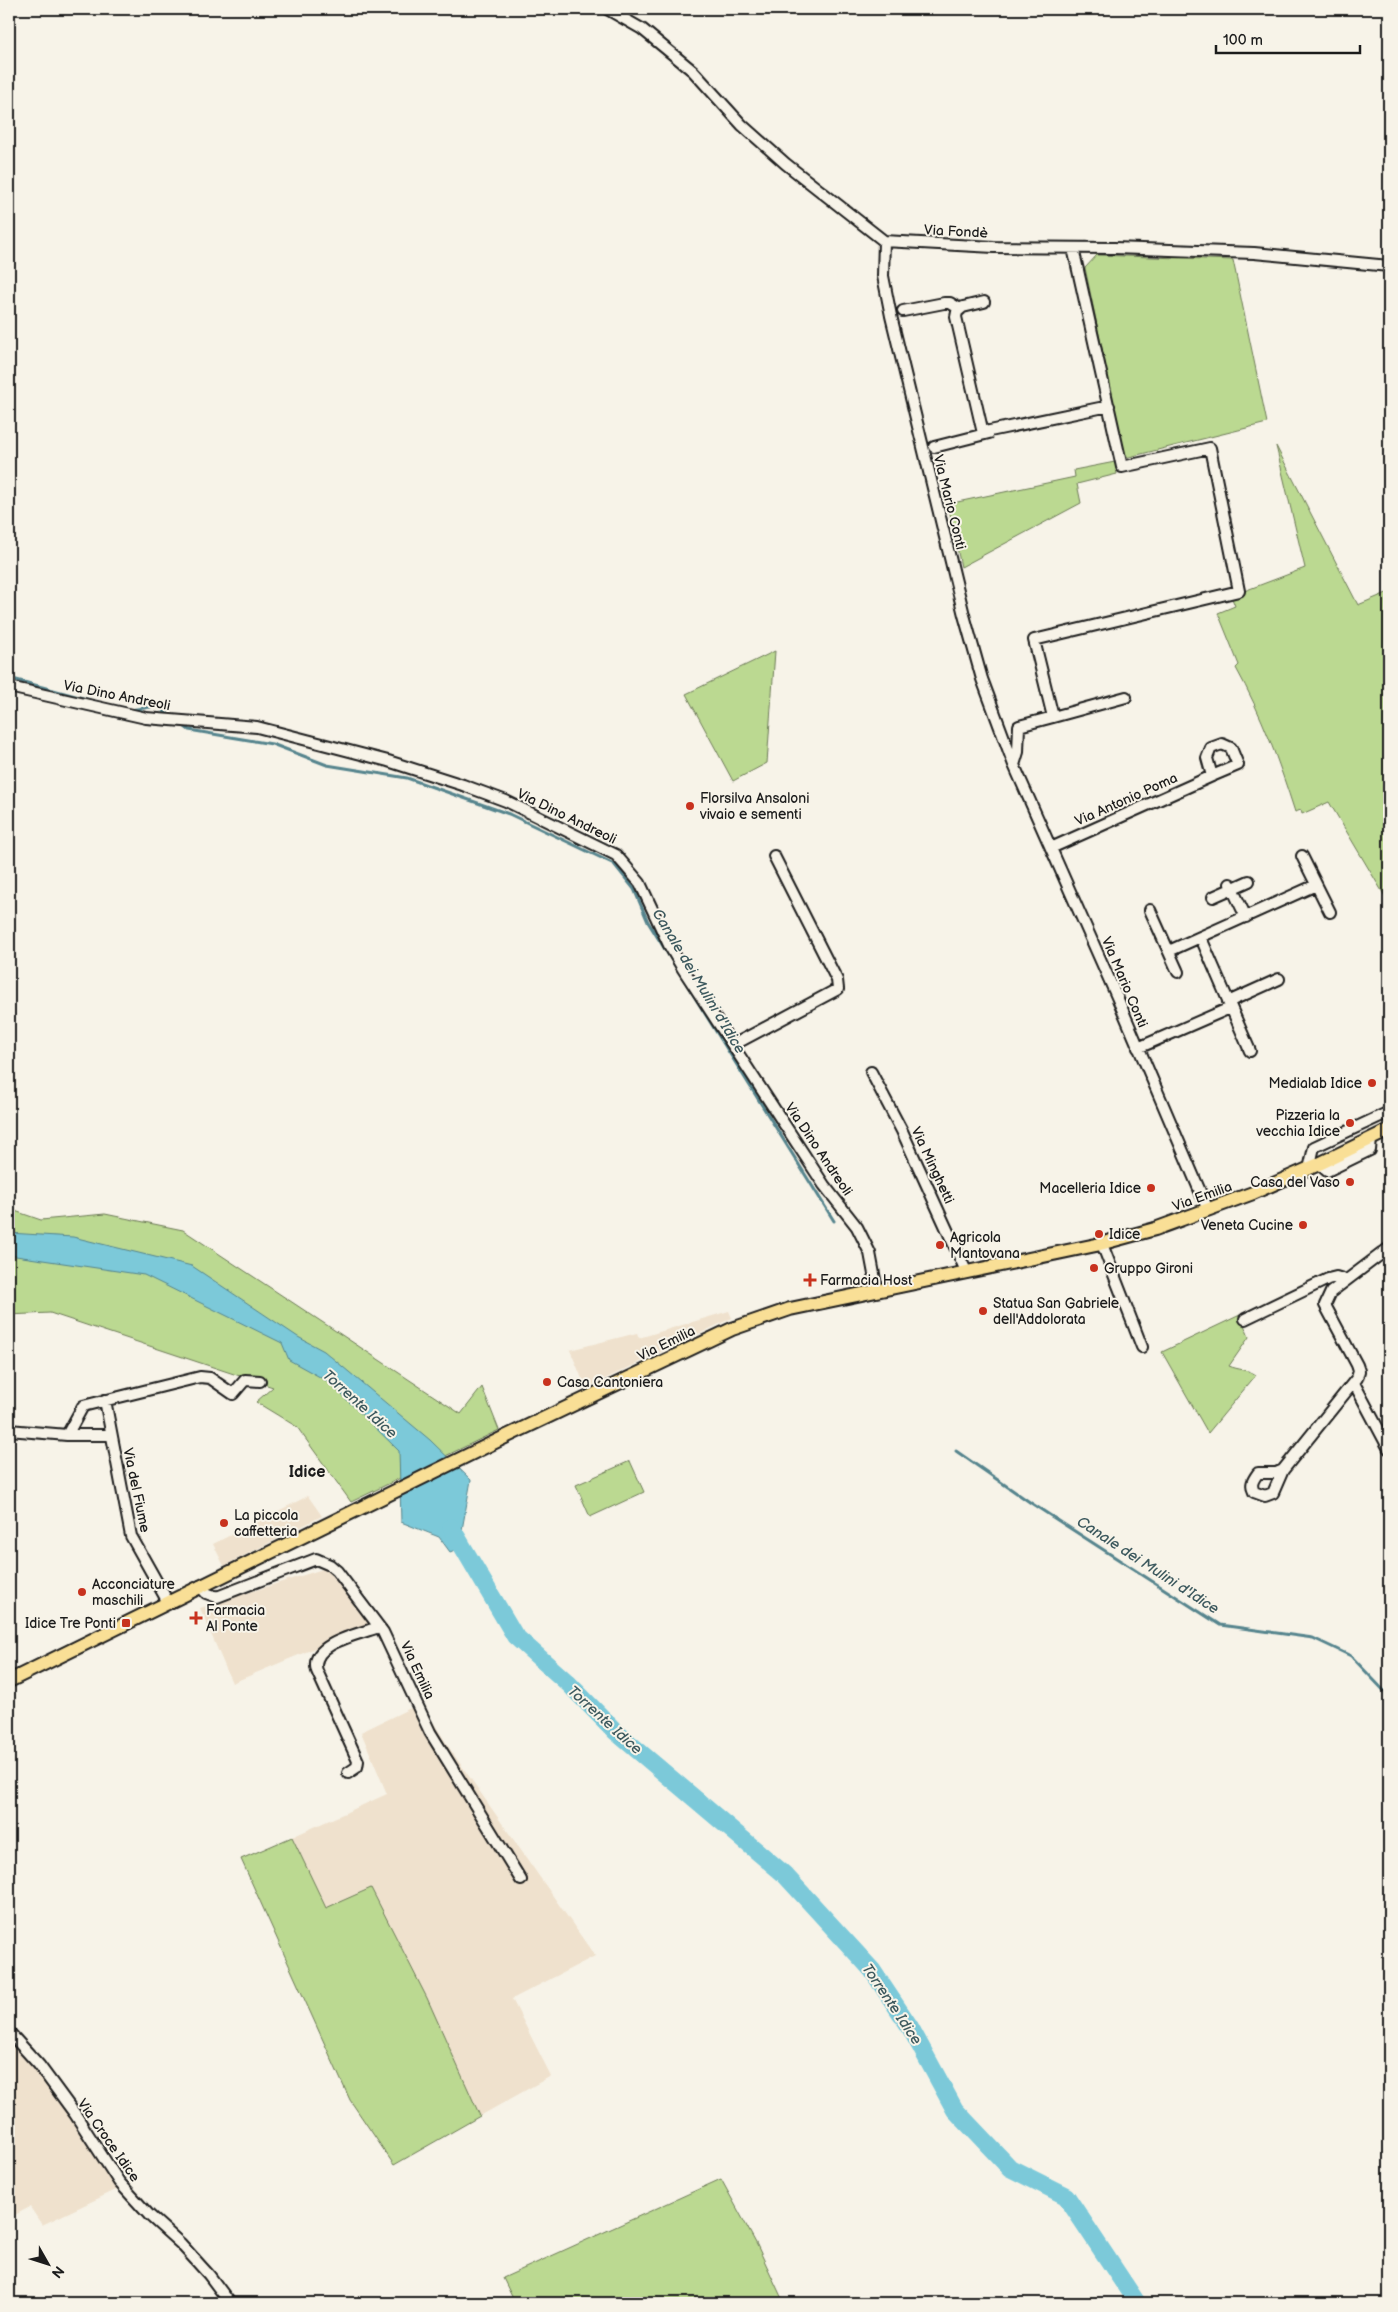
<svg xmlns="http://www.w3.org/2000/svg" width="1398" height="2312" viewBox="0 0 1398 2312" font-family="'Balsamiq Sans',sans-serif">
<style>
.built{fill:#efe1cd}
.green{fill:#bbd991;stroke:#6c7a56}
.water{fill:#7bc9d9;stroke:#55848d}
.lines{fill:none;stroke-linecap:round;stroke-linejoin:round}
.stream{stroke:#55848d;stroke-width:3}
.river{stroke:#7bc9d9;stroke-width:18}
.minor-casing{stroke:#1c1c1c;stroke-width:14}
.major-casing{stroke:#1c1c1c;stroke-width:16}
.minor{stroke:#f7f3e8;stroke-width:10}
.major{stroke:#f9df96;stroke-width:12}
.poi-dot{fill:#c8321e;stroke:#f7f3e8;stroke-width:2}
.labels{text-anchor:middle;stroke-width:4;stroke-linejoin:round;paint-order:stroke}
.street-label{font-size:14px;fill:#1c1c1c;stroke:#f7f3e8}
.poi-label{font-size:14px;fill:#1c1c1c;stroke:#f7f3e8;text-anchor:start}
.water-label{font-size:15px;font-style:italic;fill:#3d595e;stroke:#f7f3e8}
.quarter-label{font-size:16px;font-weight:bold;fill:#1c1c1c;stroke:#f7f3e8}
</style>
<rect width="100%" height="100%" fill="#f7f3e8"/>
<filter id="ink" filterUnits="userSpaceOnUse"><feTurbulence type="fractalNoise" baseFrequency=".02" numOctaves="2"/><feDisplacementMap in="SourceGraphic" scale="10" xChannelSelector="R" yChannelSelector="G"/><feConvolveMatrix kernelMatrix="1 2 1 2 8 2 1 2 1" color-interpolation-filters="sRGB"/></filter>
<g filter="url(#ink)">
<path class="built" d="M729 1311 732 1318 586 1388 570 1350 637 1333 639 1338Z
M308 1496 322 1516 224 1566 213 1544Z
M326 1568 370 1625 232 1683 200 1608Z
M421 1703 452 1752 595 1956 512 1999 551 2076 480 2116 427 1998 371 1888 326 1908 292 1837 387 1794 361 1732Z
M9 2025 102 2155 118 2189 42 2225 30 2207 9 2218Z"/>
<path class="green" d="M1097 255 1233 260 1267 423 1125 458 1085 268Z
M1276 446 1358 605 1389 592V903L1329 802 1302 814 1301 810 1295 812C1279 762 1262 715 1236 668L1239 665 1218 613 1235 606 1231 596 1305 568Z
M1115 462 1117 474 1077 484 1081 503 961 567 948 504 1075 477 1074 470Z
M775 651 767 763 733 781 686 694Z
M9 1209 41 1220 105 1214 183 1230 461 1414 482 1387 499 1430 351 1502 297 1427 256 1402 273 1387 50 1313 9 1315Z
M1240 1315 1249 1337 1229 1366C1238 1370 1248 1369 1256 1375L1208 1433 1162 1352Z
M630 1461 644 1492 590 1517 576 1485Z
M292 1837 326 1908 371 1888 427 1998 480 2116 394 2165 350 2100 241 1859Z
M721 2179 757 2245 784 2303H515L503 2278Z"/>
<path class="water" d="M9 1233 73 1237 192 1266 298 1337 324 1351 430 1440 471 1480 462 1530 469 1544 450 1552 439 1537 401 1522 399 1451 329 1382 289 1360 282 1343 144 1275 9 1255Z"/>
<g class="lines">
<path class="stream" d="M9 678 90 700
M130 710 157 706 172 717
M181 724 189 730 272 744 327 765 407 778 509 814 614 864 634 889 648 922 834 1221
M956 1451 1031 1503 1220 1625 1313 1638 1351 1656 1389 1696"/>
<path class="river" d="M451 1527 515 1636 569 1684 616 1732 784 1874 872 1970 910 2027 955 2110 1010 2168 1066 2196 1137 2303"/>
<g class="minor-casing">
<path id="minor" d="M607 9 642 29 693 71 742 125 786 164 884 241 994 247 1114 248 1254 253 1389 266
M884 241 883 276 891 316 964 615 982 679 1014 765 1117 997 1208 1210
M984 302 963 307 957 312 956 317 982 429 985 432 1109 406
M903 311 944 303H950L960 309
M934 447 989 433
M9 687 146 718 257 727 388 761 463 785 506 801 616 855 640 883 669 945 683 969 824 1185 857 1227 870 1253 877 1290
M1053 717 1126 697
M1222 744 1231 748 1238 765 1212 776 1207 758 1211 748Z
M1014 765 1018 752 1019 726 1053 717 1034 640 1239 591 1210 448 1122 467 1073 248
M1051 848 1212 776
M1302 856 1330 912
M1230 884 1246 917
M1213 897 1249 881
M1150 910 1178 972
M1201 938 1250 1051
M1169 951 1316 885
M1228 1002 1279 979
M733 1045 838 989 837 980 774 856
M1138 1048 1230 1008
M871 1072 902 1131 966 1271
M1319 1164 1327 1171 1370 1150 1371 1139
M1309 1169 1314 1147 1389 1112
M1102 1244 1142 1347
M1245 1319 1328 1279 1336 1277 1346 1280
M1354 1383 1389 1449
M105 1400 131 1536 168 1602
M9 1430 67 1435H111
M67 1435 83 1406 200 1377 210 1378 233 1394 245 1380 260 1381
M1283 1470 1276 1473H1258C1253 1480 1250 1484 1254 1492L1265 1496 1273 1493 1283 1470 1357 1378 1359 1371 1357 1365 1325 1305 1331 1292 1389 1248
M200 1586 206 1593 217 1597 316 1559 330 1565 337 1571 383 1632 430 1732 521 1880
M348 1773 357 1767 358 1761 317 1671C308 1644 359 1634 379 1627
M9 2032 39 2065 75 2114 119 2182 149 2215 181 2244 209 2275 230 2303"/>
</g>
<g class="major-casing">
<path id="major" d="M9 1681 505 1437 732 1329 790 1309 1096 1245 1155 1229 1253 1193 1319 1164 1389 1130"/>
</g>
<use href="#minor" class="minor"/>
<use href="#major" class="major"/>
</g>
</g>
<g class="poi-dot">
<circle cx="690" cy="806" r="5"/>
<circle cx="1372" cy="1083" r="5"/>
<circle cx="1350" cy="1123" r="5"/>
<circle cx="1350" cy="1182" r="5"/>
<circle cx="1151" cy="1188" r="5"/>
<circle cx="1303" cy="1225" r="5"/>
<circle cx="1099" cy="1234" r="5"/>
<circle cx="940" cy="1245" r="5"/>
<circle cx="1094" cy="1268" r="5"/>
<path d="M807.5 1272.5h5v5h5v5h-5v5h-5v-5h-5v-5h5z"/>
<circle cx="983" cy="1311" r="5"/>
<circle cx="547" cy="1382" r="5"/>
<circle cx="224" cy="1523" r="5"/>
<circle cx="82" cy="1592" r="5"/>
<path d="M193.5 1610.5h5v5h5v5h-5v5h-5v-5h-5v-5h5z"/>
<rect x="121" y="1618" width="10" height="10" rx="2.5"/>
</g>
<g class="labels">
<g class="street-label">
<text transform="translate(956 231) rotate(3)" y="5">Via Fondè</text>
<text transform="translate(950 502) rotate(76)" y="5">Via Mario Conti</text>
<text transform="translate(117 695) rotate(11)" y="5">Via Dino Andreoli</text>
<text transform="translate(1126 799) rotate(-24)" y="5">Via Antonio Poma</text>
<text transform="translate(567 816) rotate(26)" y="5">Via Dino Andreoli</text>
<text transform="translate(1125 982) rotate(67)" y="5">Via Mario Conti</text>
<text transform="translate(819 1149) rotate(56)" y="5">Via Dino Andreoli</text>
<text transform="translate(933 1165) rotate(65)" y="5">Via Minghetti</text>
<text transform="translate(1202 1196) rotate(-20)" y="5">Via Emilia</text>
<text transform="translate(666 1343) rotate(-26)" y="5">Via Emilia</text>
<text transform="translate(137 1490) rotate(78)" y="5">Via del Fiume</text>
<text transform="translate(418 1670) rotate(65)" y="5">Via Emilia</text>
<text transform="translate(109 2140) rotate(55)" y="5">Via Croce Idice</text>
</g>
<g class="poi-label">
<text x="700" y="803">Florsilva Ansaloni<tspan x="700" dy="16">vivaio e sementi</tspan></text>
<text x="1362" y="1088" text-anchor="end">Medialab Idice</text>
<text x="1340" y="1120" text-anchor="end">Pizzeria la<tspan x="1340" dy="16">vecchia Idice</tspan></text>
<text x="1340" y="1187" text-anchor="end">Casa del Vaso</text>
<text x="1141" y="1193" text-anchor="end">Macelleria Idice</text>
<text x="1293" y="1230" text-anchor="end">Veneta Cucine</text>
<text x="1109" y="1239">Idice</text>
<text x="950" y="1242">Agricola<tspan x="950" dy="16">Mantovana</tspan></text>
<text x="1104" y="1273">Gruppo Gironi</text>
<text x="820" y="1285">Farmacia Host</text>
<text x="993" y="1308">Statua San Gabriele<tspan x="993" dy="16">dell'Addolorata</tspan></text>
<text x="557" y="1387">Casa Cantoniera</text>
<text x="234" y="1520">La piccola<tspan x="234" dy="16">caffetteria</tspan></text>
<text x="92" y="1589">Acconciature<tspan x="92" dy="16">maschili</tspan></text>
<text x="206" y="1615">Farmacia<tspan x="206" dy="16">Al Ponte</tspan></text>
<text x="116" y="1628" text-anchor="end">Idice Tre Ponti</text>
</g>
<g class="water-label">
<text transform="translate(699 981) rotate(59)" y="5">Canale dei Mulini d'Idice</text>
<text transform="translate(360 1404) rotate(42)" y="5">Torrente Idice</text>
<text transform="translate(1148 1565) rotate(33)" y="5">Canale dei Mulini d'Idice</text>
<text transform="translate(605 1720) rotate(42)" y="5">Torrente Idice</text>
<text transform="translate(892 2004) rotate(56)" y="5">Torrente Idice</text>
</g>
<g class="quarter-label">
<text x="307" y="1477">Idice</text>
</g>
</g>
<rect width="1398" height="2312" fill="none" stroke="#f7f3e8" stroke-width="30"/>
<rect x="15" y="15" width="1368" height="2282" fill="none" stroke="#1c1c1c" stroke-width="2" filter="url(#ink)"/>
<g transform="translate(48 2264) rotate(129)" stroke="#f7f3e8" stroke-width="4" paint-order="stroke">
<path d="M0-4L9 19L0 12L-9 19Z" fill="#1c1c1c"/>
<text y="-8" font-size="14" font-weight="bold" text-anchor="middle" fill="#1c1c1c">N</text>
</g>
<path d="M1216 45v8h144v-8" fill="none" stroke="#1c1c1c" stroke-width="2.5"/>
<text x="1223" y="45" font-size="15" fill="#1c1c1c" stroke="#f7f3e8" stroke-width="4" paint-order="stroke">100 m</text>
</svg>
